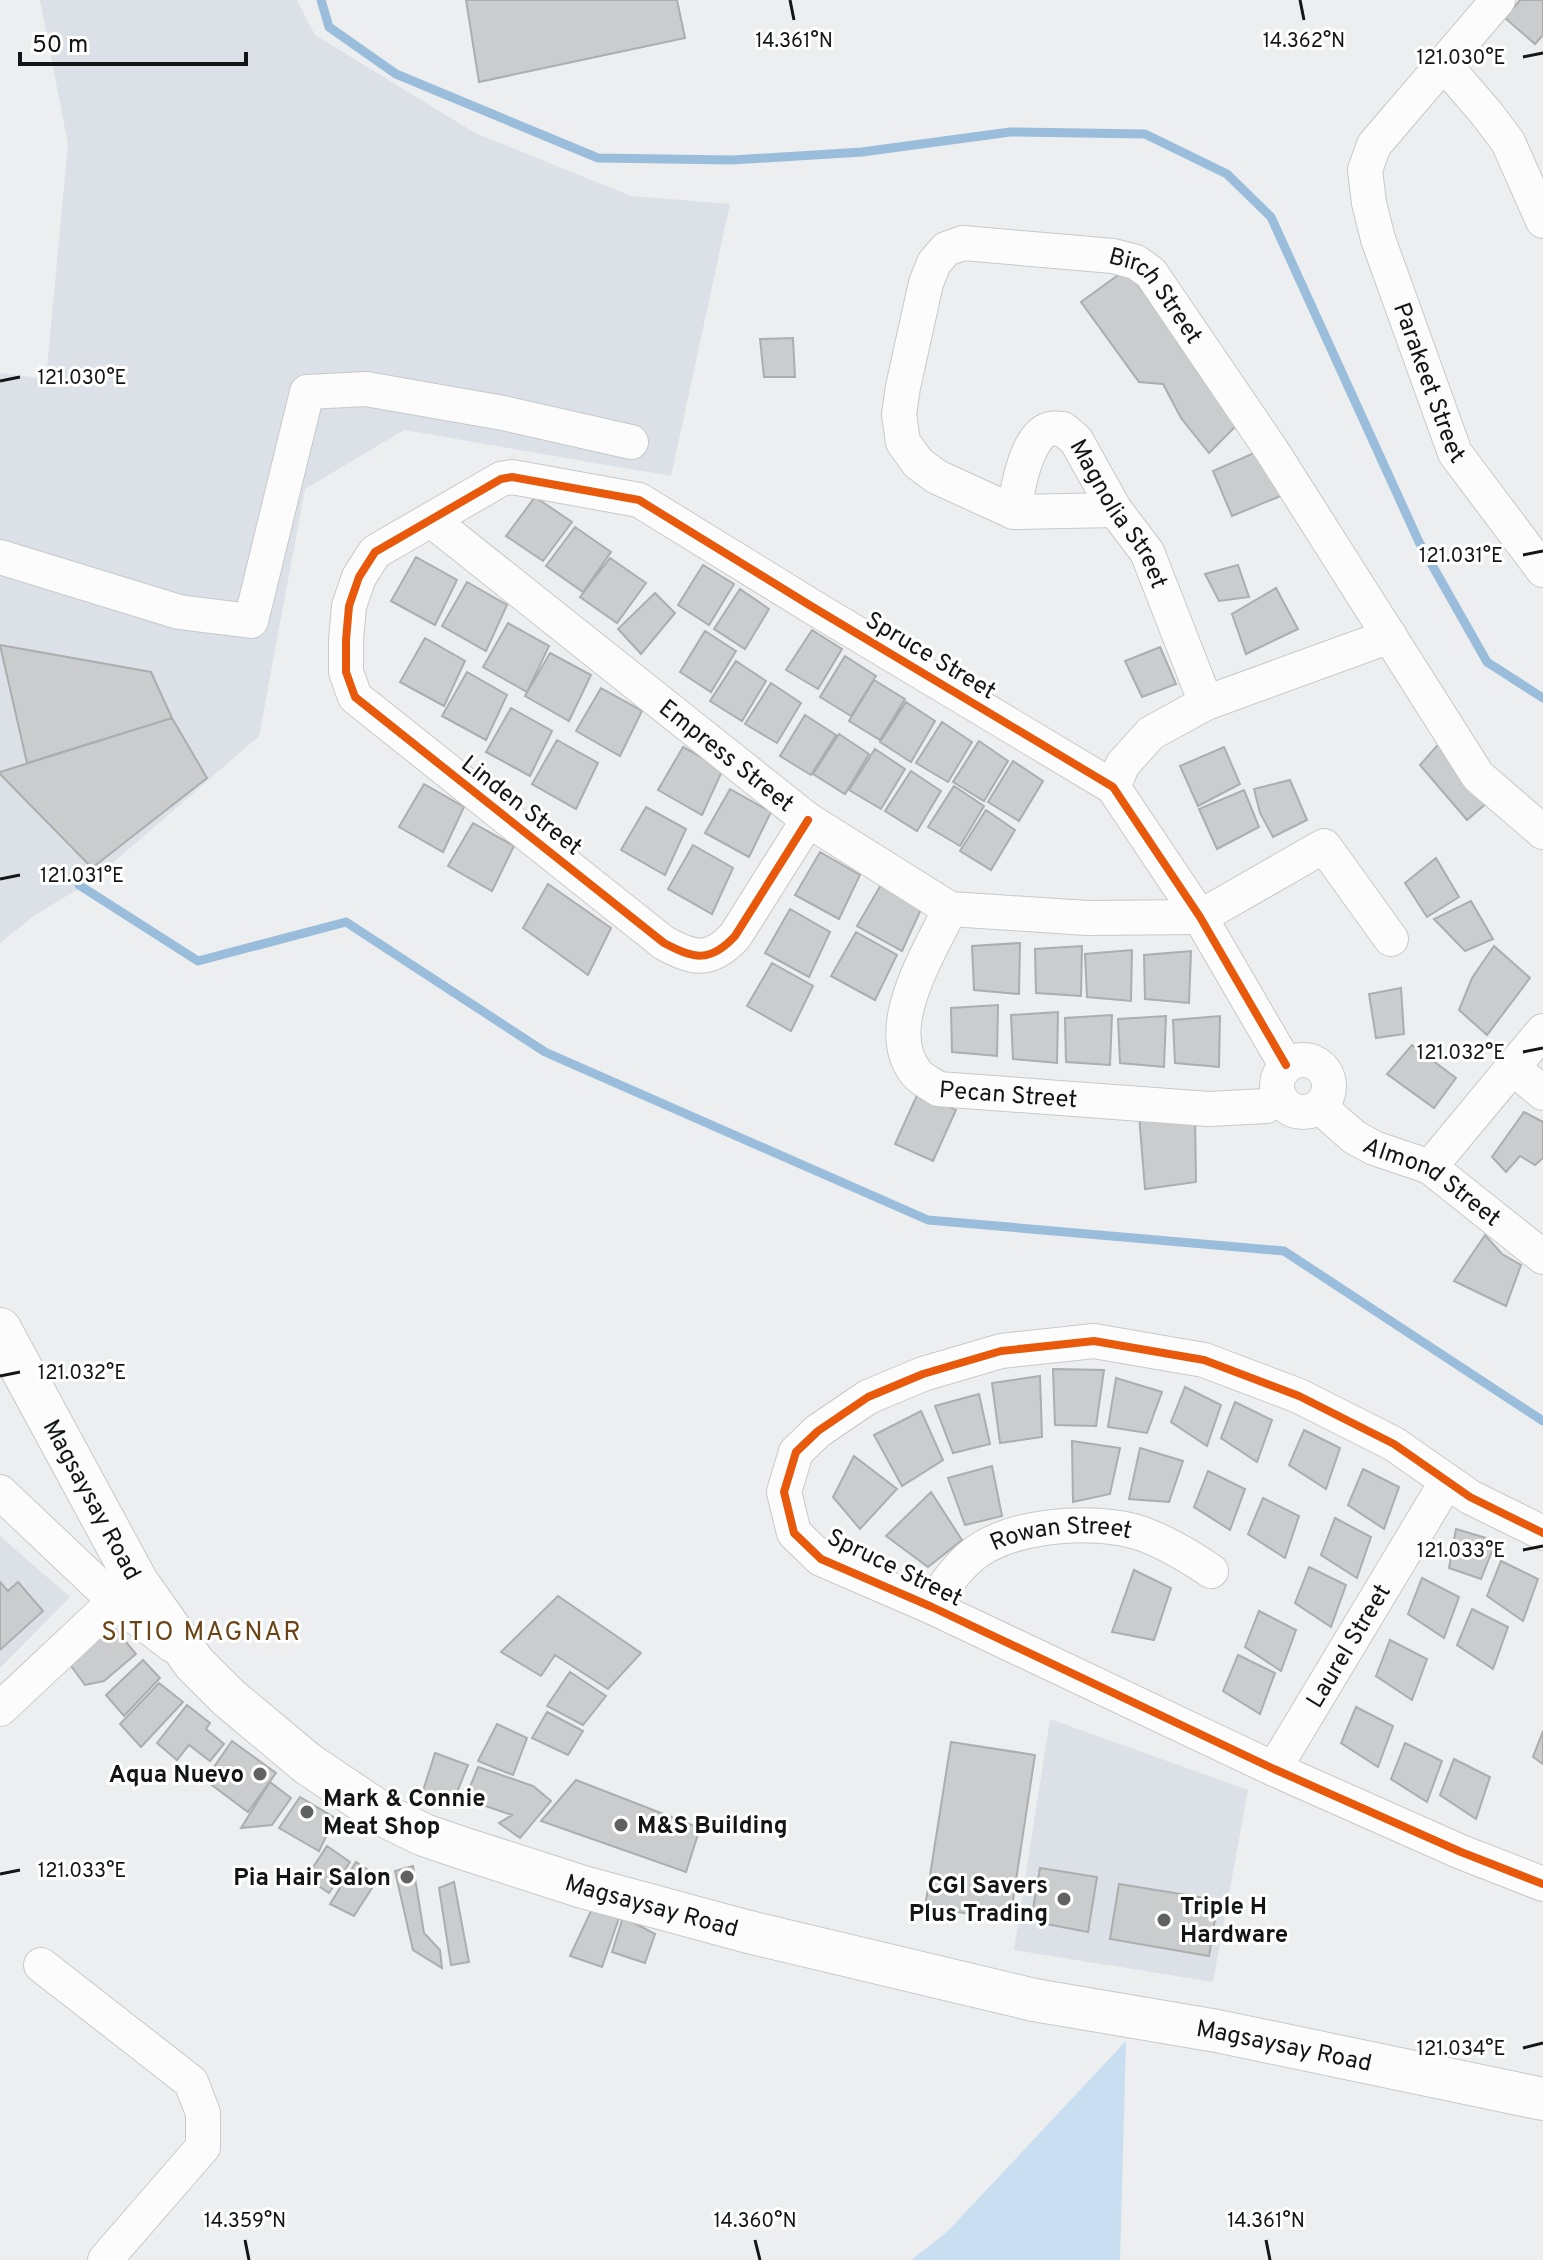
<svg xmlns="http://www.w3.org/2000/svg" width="1543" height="2260" viewBox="0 0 1543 2260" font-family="Overpass,sans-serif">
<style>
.built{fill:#dbe1e6}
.green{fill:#c9def1}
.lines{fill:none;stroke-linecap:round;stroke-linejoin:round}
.stream{stroke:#9abddc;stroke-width:9}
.building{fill:#caccce;stroke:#acadaf;stroke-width:2}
.minor-casing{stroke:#c7c9ca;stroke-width:36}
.major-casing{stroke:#c7c9ca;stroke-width:44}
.minor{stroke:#fcfcfd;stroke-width:34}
.major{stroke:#fcfcfd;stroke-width:42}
.cycleway-casing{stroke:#fff;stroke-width:13}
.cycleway{stroke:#e8590c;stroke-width:8}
.ticks{fill:none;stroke:#141516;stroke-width:3}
.poi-dot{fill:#606162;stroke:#fff;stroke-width:3}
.labels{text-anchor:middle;stroke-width:6;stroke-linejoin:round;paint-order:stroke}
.street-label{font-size:24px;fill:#141516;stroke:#fff}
.poi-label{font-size:24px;font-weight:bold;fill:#141516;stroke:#fff;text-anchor:end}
.neighbourhood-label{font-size:26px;letter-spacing:2px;fill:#6b4416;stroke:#fff}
.ticks-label{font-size:20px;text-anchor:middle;fill:#141516;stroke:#fff;stroke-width:6;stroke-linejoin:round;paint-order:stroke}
</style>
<rect width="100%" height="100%" fill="#eceef0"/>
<path class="built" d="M40 0H297L315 35 475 133 631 196 730 204 671 476 404 430 305 489 259 736 93 880 35 915 0 943V373L46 379 68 144Z
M0 1536 70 1597 0 1668Z
M1050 1719 1248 1790 1213 1982 1014 1950Z"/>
<path class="green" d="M1126 2041 1120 2260H911L947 2232Z"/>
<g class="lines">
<path class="stream" d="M321 0 329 27 396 74 598 158 732 160 862 152 1010 132 1145 134 1227 174 1271 217 1419 542 1487 662 1543 698
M79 885 198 961 346 922 545 1052 928 1220 1284 1251 1543 1421"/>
</g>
<path class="building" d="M466 0H677L685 38 479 82Z
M1520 0H1543V35L1535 44 1505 18Z
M1125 270 1160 311 1243 419 1209 453 1181 418 1163 384 1139 382 1081 302Z
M793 338 795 377H764L760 339Z
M1263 449 1283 495 1232 516 1213 471Z
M535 497 572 522 543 561 506 536Z
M575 527 611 552 583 592 546 566Z
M416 557 457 580 435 625 391 601Z
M610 558 646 583 617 623 580 597Z
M703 565 734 584 709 625 678 605Z
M1238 565 1249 597 1219 601 1205 574Z
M467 582 507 605 486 651 442 626Z
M1276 588 1298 629 1246 654 1232 614Z
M740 589 769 609 745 649 714 629Z
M655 593 675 613 641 654 618 629Z
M508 623 549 646 527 692 483 667Z
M812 630 842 649 818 689 786 670Z
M705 631 736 651 711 692 680 672Z
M425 638 465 661 444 706 400 682Z
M0 645 151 672 172 718 27 763Z
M1160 647 1176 684 1142 697 1125 661Z
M550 653 591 675 569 721 525 696Z
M845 656 876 676 851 716 820 697Z
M736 661 766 681 742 721 710 701Z
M467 672 507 695 486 740 442 716Z
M874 680 905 699 880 740 849 721Z
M771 683 801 703 777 743 745 724Z
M601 688 642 711 620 756 576 731Z
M906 702 935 721 911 762 880 742Z
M511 708 552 731 530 776 486 752Z
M805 715 836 735 811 775 780 756Z
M172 718 207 778 92 868 0 774V772Z
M942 722 972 742 948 782 916 763Z
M839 734 869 754 845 794 813 774Z
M1443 739 1489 801 1467 820 1420 765Z
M557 740 598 763 576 809 532 784Z
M979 741 1008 761 984 801 953 782Z
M683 747 723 769 702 815 658 790Z
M1224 747 1240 784 1198 806 1180 766Z
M875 749 905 769 881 809 849 790Z
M1013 761 1043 781 1019 821 988 802Z
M911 771 941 791 917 831 885 811Z
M1290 780 1307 820 1273 837 1260 813 1254 789Z
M424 784 464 807 443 852 399 827Z
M954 786 984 806 960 846 928 827Z
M730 789 771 812 749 857 705 833Z
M1244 790 1259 827 1217 849 1199 809Z
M646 807 686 829 665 875 621 850Z
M986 810 1015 830 991 870 960 851Z
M473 823 514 846 492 891 448 866Z
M693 845 733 868 712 914 668 889Z
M820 852 860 875 839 919 795 895Z
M1436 858 1459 897 1427 917 1405 883Z
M882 883 923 905 902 951 857 926Z
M548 884 611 928 588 975 523 928Z
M1471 901 1493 939 1465 951 1434 919Z
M790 909 830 932 809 977 765 953Z
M856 932 897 955 875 1000 831 976Z
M1020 943 1019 994 974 990 972 946Z
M1082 946 1081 996 1036 993 1035 949Z
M1494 946 1530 978 1487 1035 1459 1010 1472 978Z
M1132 950 1131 1001 1087 997 1085 954Z
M1191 951 1189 1003 1145 999 1144 955Z
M772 963 813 986 791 1031 747 1006Z
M1401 988 1404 1034 1376 1038 1369 994Z
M998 1005 997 1056 952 1052 951 1008Z
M1058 1012 1057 1063 1013 1059 1011 1015Z
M1112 1015 1110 1065 1066 1062 1065 1018Z
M1166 1016 1164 1067 1120 1063 1118 1019Z
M1220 1016 1219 1067 1175 1063 1173 1020Z
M1412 1045 1456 1078 1434 1108 1387 1074Z
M918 1093 956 1110 933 1161 895 1144Z
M1524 1112 1543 1122V1158L1535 1165 1520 1156 1506 1172 1492 1157Z
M1139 1115 1195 1117 1196 1182 1145 1189Z
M1485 1235 1502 1254 1521 1265 1506 1306 1454 1281Z
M1053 1369 1104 1370 1096 1426 1055 1425Z
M1040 1376 1042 1437 1000 1443 992 1383Z
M1116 1378 1162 1392 1147 1433 1108 1427Z
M1185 1387 1221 1405 1207 1446 1171 1422Z
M979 1394 990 1444 953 1453 935 1406Z
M1235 1402 1272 1420 1257 1462 1221 1438Z
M921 1411 943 1460 902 1486 874 1435Z
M1304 1430 1340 1448 1326 1489 1289 1465Z
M1072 1441 1120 1448 1110 1494 1073 1502Z
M1140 1448 1183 1461 1169 1502 1129 1499Z
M854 1456 897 1489 860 1529 833 1497Z
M992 1466 1002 1516 965 1525 948 1478Z
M1363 1469 1399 1487 1384 1529 1348 1505Z
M1208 1471 1245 1489 1230 1530 1194 1507Z
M931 1492 962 1540 928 1567 886 1536Z
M1263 1498 1299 1516 1285 1558 1248 1534Z
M1335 1518 1371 1537 1357 1578 1321 1555Z
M1456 1529 1496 1541 1481 1579 1449 1568Z
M1501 1561 1538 1579 1523 1621 1487 1596Z
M1309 1567 1346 1585 1331 1627 1295 1603Z
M1134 1570 1171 1588 1154 1640 1112 1632Z
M1422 1578 1459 1597 1444 1638 1408 1614Z
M0 1582 8 1591 18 1582 43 1611 0 1650Z
M558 1596 641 1653 608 1689 555 1655 541 1676 501 1652Z
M1472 1609 1508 1627 1493 1669 1457 1645Z
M1259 1611 1296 1630 1281 1671 1245 1647Z
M115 1629 136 1654 104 1681 85 1685 66 1659Z
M1390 1640 1427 1659 1412 1700 1376 1676Z
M1238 1655 1275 1673 1260 1714 1223 1691Z
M143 1660 160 1678 124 1716 106 1695Z
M570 1672 606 1696 583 1725 547 1706Z
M159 1683 183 1702 141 1747 120 1724Z
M187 1705 210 1723 206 1729 224 1744 210 1761 189 1745 177 1760 157 1743Z
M1356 1707 1393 1726 1378 1767 1341 1743Z
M547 1712 583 1731 568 1755 532 1738Z
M497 1724 527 1738 513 1775 478 1761Z
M1543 1731V1764L1533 1757Z
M232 1741 276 1773 248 1812 205 1780Z
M951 1742 1035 1755 1010 1920 925 1907Z
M1405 1743 1442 1761 1427 1802 1391 1779Z
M435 1753 468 1765 451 1807 420 1800Z
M1454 1759 1490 1777 1476 1819 1440 1795Z
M478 1767 533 1786 551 1801 520 1838 499 1823 512 1815 465 1799Z
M576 1780 700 1828 686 1872 541 1821Z
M270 1782 291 1798 272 1825 241 1828Z
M300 1797 335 1818 319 1851 279 1828Z
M327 1846 350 1862 329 1893 306 1878Z
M356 1862 379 1877 354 1916 330 1904Z
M413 1866 424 1933 440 1950 442 1968 413 1950 395 1871Z
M1040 1868 1097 1877 1088 1932 1031 1921Z
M454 1882 469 1962 451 1965 439 1888Z
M1119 1884 1218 1900 1209 1956 1110 1939Z
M592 1909 619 1918 602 1967 570 1956Z
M623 1917 655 1934 645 1963 612 1952Z"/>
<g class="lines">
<g class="minor-casing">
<g id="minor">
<path id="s1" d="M1498 0 1374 145 1365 170 1369 203 1378 239 1455 453 1543 570"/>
<path d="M1443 63 1487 114 1508 142 1543 221"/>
<path id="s2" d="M1115 510 1014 512 937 477 918 463 903 442 899 414 903 387 926 283 934 263 946 249 963 243 1113 256 1136 262 1151 273 1272 451 1478 776 1543 832"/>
<path id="s3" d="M1014 512C1017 491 1026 435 1050 429 1054 428 1059 429 1063 429L1076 440 1115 510 1147 552 1206 703"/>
<path id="s4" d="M431 520 808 820 950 909 1087 918 1200 917 1324 846 1391 939"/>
<path d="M0 557 179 612 251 621 307 392 366 389 503 413 631 442"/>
<path d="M1113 787 1123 764 1151 733 1206 703 1390 636"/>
<path d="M808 820 735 936C710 963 694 959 664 943L355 697 346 672V640L349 606 359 577 375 552 501 479 512 477 639 500 811 606 1113 787 1200 917 1286 1065"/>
<path id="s5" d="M950 909C930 952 879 1029 917 1074 922 1080 932 1084 938 1089L1209 1109 1266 1106 1279 1098"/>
<circle cx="1303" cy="1086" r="26"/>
<path d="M1512 1067 1543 1093"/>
<path id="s6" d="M1320 1107 1354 1137 1374 1148 1430 1167 1543 1257"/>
<path d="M1430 1167 1543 1031"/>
<path d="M0 1492 115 1601 172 1645"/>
<path d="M1543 1533 1470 1497 1394 1444 1299 1396 1204 1360 1094 1341 1001 1351 923 1374 868 1397 818 1431 796 1452 784 1492 794 1533 821 1559 932 1607 1274 1769 1461 1852 1543 1884"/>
<path id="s7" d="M932 1607C942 1589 953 1572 969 1558 1007 1524 1093 1518 1140 1533 1166 1542 1189 1556 1211 1571"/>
<path d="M0 1709 115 1601"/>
<path id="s8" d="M1274 1769 1447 1481"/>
<path d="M41 1965 191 2082 203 2113V2147L105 2260"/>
</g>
</g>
<g class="major-casing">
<g id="major">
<path id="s9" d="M0 1329 137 1582 194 1663 229 1698 308 1764 387 1817 424 1835 462 1848 583 1887 745 1931 1034 2000 1217 2031 1543 2099"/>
</g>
</g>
<use href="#minor" class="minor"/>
<use href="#major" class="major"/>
<g class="cycleway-casing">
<path id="cycleway" d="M808 820 735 936C710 963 694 959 664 943L355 697 346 672V640L349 606 359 577 375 552 501 479 512 477 639 500 811 606 1113 787 1200 917 1286 1065
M1543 1533 1470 1497 1394 1444 1299 1396 1204 1360 1094 1341 1001 1351 923 1374 868 1397 818 1431 796 1452 784 1492 794 1533 821 1559 932 1607 1274 1769 1461 1852 1543 1884"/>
</g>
<use href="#cycleway" class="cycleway"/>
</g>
<path class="ticks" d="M790 0 794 20M1300 0 1304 20M1523 57 1543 53M0 381 20 377M1523 555 1543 551M0 879 20 875M1523 1052 1543 1048M0 1376 20 1372M1523 1550 1543 1546M0 1874 20 1870M1523 2048 1543 2043M245 2240 249 2260M755 2240 760 2260M1266 2240 1270 2260"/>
<g class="poi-dot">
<circle cx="260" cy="1774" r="8"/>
<circle cx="307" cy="1812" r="8"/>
<circle cx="621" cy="1825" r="8"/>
<circle cx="407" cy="1877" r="8"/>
<circle cx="1064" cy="1899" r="8"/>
<circle cx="1164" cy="1920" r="8"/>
</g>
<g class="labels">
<g class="street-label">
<text dy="8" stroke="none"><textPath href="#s2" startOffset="666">Birch Street</textPath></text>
<text dy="8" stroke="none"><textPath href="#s1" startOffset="440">Parakeet Street</textPath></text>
<text dy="8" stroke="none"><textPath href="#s3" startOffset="210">Magnolia Street</textPath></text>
<text transform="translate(931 655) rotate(31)" y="8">Spruce Street</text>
<text dy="8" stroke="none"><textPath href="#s4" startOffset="378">Empress Street</textPath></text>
<text transform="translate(522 805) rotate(38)" y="8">Linden Street</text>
<text dy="8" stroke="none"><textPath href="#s5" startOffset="274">Pecan Street</textPath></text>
<text dy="8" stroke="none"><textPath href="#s6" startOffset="136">Almond Street</textPath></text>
<text dy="8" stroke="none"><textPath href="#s9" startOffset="194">Magsaysay Road</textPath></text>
<text dy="8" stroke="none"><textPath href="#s7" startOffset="160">Rowan Street</textPath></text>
<text transform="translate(895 1567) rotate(26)" y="8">Spruce Street</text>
<text dy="8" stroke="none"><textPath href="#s8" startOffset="144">Laurel Street</textPath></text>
<text dy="8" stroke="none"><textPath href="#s9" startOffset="914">Magsaysay Road</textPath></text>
<text dy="8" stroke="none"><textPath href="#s9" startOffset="1562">Magsaysay Road</textPath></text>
</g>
<g class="poi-label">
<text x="244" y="1782">Aqua Nuevo</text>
<text x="323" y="1806" text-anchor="start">Mark &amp; Connie<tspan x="323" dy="28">Meat Shop</tspan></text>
<text x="637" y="1833" text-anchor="start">M&amp;S Building</text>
<text x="391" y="1885">Pia Hair Salon</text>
<text x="1048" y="1893">CGI Savers<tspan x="1048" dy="28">Plus Trading</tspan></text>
<text x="1180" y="1914" text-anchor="start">Triple H<tspan x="1180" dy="28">Hardware</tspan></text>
</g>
<g class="neighbourhood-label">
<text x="202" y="1640">SITIO MAGNAR</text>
</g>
</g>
<g class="ticks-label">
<text x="794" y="47">14.361°N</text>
<text x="1304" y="47">14.362°N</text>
<text x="1461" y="64">121.030°E</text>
<text x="82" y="384">121.030°E</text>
<text x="1461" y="562">121.031°E</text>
<text x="82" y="882">121.031°E</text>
<text x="1461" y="1059">121.032°E</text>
<text x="82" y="1379">121.032°E</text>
<text x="1461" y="1557">121.033°E</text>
<text x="82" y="1877">121.033°E</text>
<text x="1461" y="2055">121.034°E</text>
<text x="245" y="2227">14.359°N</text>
<text x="755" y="2227">14.360°N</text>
<text x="1266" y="2227">14.361°N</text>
</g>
<path d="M20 52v12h226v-12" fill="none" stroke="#141516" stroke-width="4"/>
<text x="32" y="52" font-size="24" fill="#141516" stroke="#ffffff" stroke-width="6" paint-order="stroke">50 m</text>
</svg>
